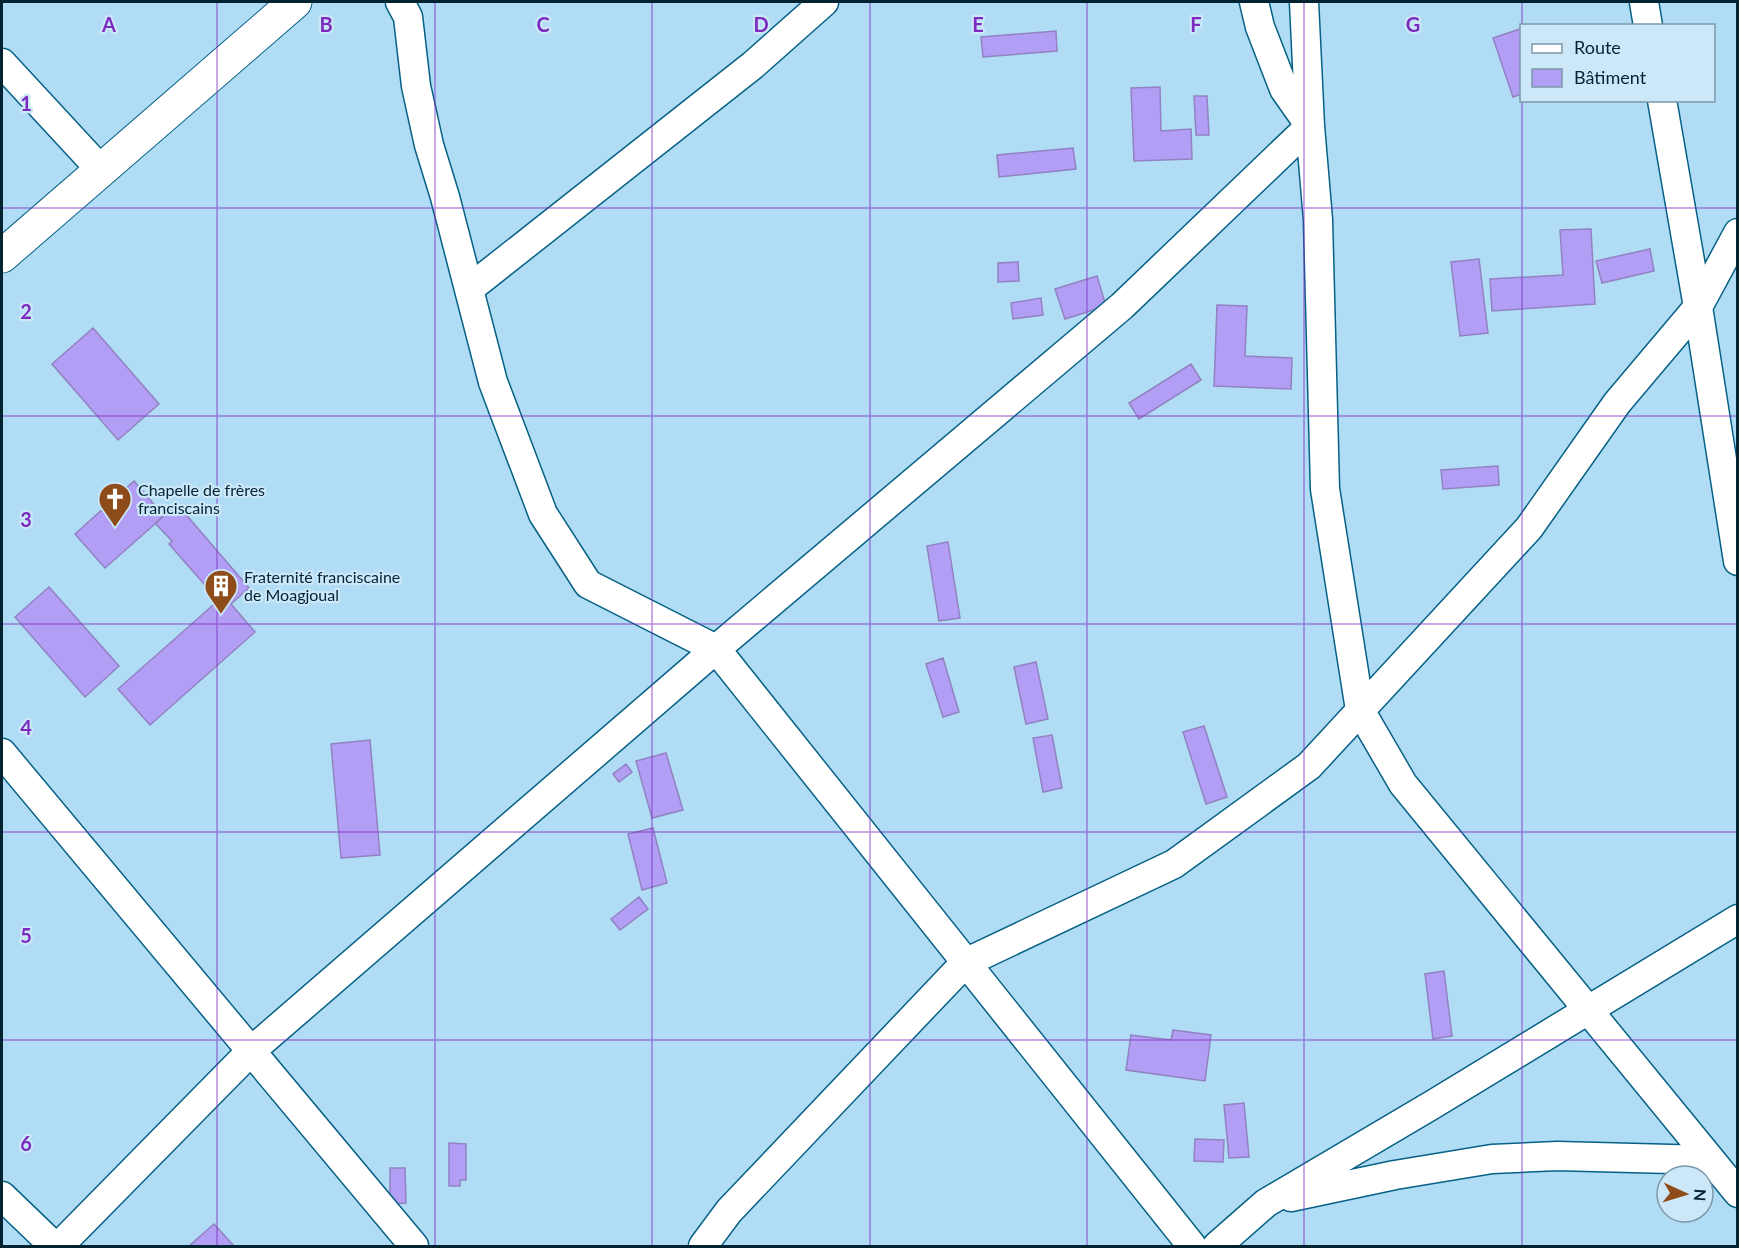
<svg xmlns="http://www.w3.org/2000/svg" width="1739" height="1248" viewBox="0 0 1739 1248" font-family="Lato,sans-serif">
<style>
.building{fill:#b29ef4;stroke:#9182c2;stroke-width:1.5}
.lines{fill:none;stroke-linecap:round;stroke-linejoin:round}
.street-casing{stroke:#066185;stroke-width:31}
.primary-casing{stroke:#066185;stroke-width:35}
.street{stroke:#fff;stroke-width:28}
.primary{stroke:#fff;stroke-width:33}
.grid{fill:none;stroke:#7b2cbf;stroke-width:1.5;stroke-opacity:0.55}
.labels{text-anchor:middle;stroke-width:4.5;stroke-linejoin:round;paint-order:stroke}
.poi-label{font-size:16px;fill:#022332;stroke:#cbe7f8;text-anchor:start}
.grid-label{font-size:20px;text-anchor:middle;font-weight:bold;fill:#7b2cbf;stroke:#cbe7f8;stroke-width:4.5;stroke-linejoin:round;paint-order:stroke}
</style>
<rect width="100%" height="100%" fill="#b1dcf5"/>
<path class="building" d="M1520 29 1522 35V94L1513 97 1493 38Z
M1056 31 1057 51 983 57 981 37Z
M1160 87 1161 131 1191 129 1192 159 1134 161 1131 88Z
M1194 96H1207L1209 135H1196Z
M1073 148 1076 169 999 177 997 155Z
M1591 229 1595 304 1492 311 1490 279 1563 275 1560 230Z
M1650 249 1654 271 1602 283 1596 261Z
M1479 259 1488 333 1460 336 1451 262Z
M1018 262 1019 281 998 282V263Z
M1097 276 1106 306 1065 319 1055 289Z
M1041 298 1043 315 1013 319 1011 303Z
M1217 305 1247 306 1245 356 1292 358 1291 389 1214 386Z
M93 328 159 404 118 440 52 364Z
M1191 364 1201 380 1139 419 1129 403Z
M1498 466 1499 485 1443 489 1441 470Z
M134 481 164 516 105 568 75 534Z
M177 504 249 588 231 604 255 632 150 725 118 689 220 599 206 582 204 584 169 544 172 541 155 523Z
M948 542 960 618 939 621 927 546Z
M49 587 119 666 85 697 15 617Z
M943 658 959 712 943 717 926 664Z
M1036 662 1048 719 1026 724 1014 667Z
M1204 726 1227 797 1206 804 1183 732Z
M1052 735 1062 788 1043 792 1033 738Z
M370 740 380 855 341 858 331 744Z
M666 753 683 810 652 818 636 761Z
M626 764 632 772 619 782 613 774Z
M653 828 667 883 642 890 628 834Z
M639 897 648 909 620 930 611 919Z
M1444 971 1452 1036 1433 1039 1425 974Z
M1173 1030 1211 1035 1205 1081 1126 1070 1131 1035 1171 1040Z
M1244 1103 1249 1157 1229 1158 1224 1105Z
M1195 1139 1224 1140 1223 1162 1194 1161Z
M449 1143 466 1144V1180H460V1186H449Z
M390 1168H405L406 1203 390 1204Z
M214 1224 234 1246H189Z"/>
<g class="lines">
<g class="street-casing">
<path id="street" d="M400 2 408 17 416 86 429 145 445 197 493 382 543 514 588 584 716 649 1192 1246
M1304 2 1310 126 1318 220 1325 489 1360 710 1403 784 1738 1193
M1644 2 1648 26
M2 63 101 170
M1662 100 1698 307 1738 561
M469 289 753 65 824 2
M2 753 414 1246
M2 1196 54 1246
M1291 1197 1395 1175 1492 1159 1557 1156 1709 1160
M59 1246 251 1051 716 649 1122 306 1310 126 1284 89 1260 27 1254 2
M703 1246 729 1211 965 963 1174 864 1309 766 1529 528 1617 403 1698 307 1738 233
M1217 1246 1266 1203 1432 1105 1738 919"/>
</g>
<g class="primary-casing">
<path id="primary" d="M2 256 295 2"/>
</g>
<use href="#street" class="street"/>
<use href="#primary" class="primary"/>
</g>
<path class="grid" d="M217 2V1246M435 2V1246M652 2V1246M870 2V1246M1087 2V1246M1304 2V1246M1522 2V26M1522 100V1246M2 208H1738M2 416H1738M2 624H1738M2 832H1738M2 1040H1738"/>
<defs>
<g id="church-pin" transform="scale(1.725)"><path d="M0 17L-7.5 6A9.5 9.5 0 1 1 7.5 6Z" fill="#8d4c19" stroke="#cbe7f8"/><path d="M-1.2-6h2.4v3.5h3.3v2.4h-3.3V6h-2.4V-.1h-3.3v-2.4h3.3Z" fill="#fff"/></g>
<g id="building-pin" transform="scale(1.725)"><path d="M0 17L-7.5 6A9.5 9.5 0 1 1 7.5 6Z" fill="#8d4c19" stroke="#cbe7f8"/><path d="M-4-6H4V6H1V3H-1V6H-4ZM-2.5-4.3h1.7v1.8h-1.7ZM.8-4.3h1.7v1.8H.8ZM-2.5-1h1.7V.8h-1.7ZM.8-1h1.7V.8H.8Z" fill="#fff"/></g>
</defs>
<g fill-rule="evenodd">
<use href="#church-pin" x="115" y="499"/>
<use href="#building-pin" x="221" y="586"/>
</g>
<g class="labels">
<g class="poi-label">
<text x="138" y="496">Chapelle de frères<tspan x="138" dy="18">franciscains</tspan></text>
<text x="244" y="583">Fraternité franciscaine<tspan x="244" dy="18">de Moagjoual</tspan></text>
</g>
</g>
<g class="grid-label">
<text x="109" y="32">A</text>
<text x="326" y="32">B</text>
<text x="543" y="32">C</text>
<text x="761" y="32">D</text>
<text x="978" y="32">E</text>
<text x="1196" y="32">F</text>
<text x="1413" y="32">G</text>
<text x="26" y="111">1</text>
<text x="26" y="319">2</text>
<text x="26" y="527">3</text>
<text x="26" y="735">4</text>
<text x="26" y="943">5</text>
<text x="26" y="1151">6</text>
</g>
<rect width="1739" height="1248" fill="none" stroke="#022332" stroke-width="6"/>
<rect x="1520" y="24" width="195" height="78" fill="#cbe7f8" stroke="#7b99a9" stroke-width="1.5"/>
<rect x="1532" y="44" width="30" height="9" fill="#ffffff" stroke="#7b99a9" stroke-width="1.5"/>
<text x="1574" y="54" font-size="18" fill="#022332">Route</text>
<rect x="1532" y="69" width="30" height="18" fill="#b29ef4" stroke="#7b99a9" stroke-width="1.5"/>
<text x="1574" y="84" font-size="18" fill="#022332">Bâtiment</text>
<g transform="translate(1685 1194) rotate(94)"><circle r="28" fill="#cbe7f8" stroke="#7b99a9" stroke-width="1.5"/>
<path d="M0-4.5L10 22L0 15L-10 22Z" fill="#8d4c19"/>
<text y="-9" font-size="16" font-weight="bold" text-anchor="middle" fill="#022332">N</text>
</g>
</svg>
